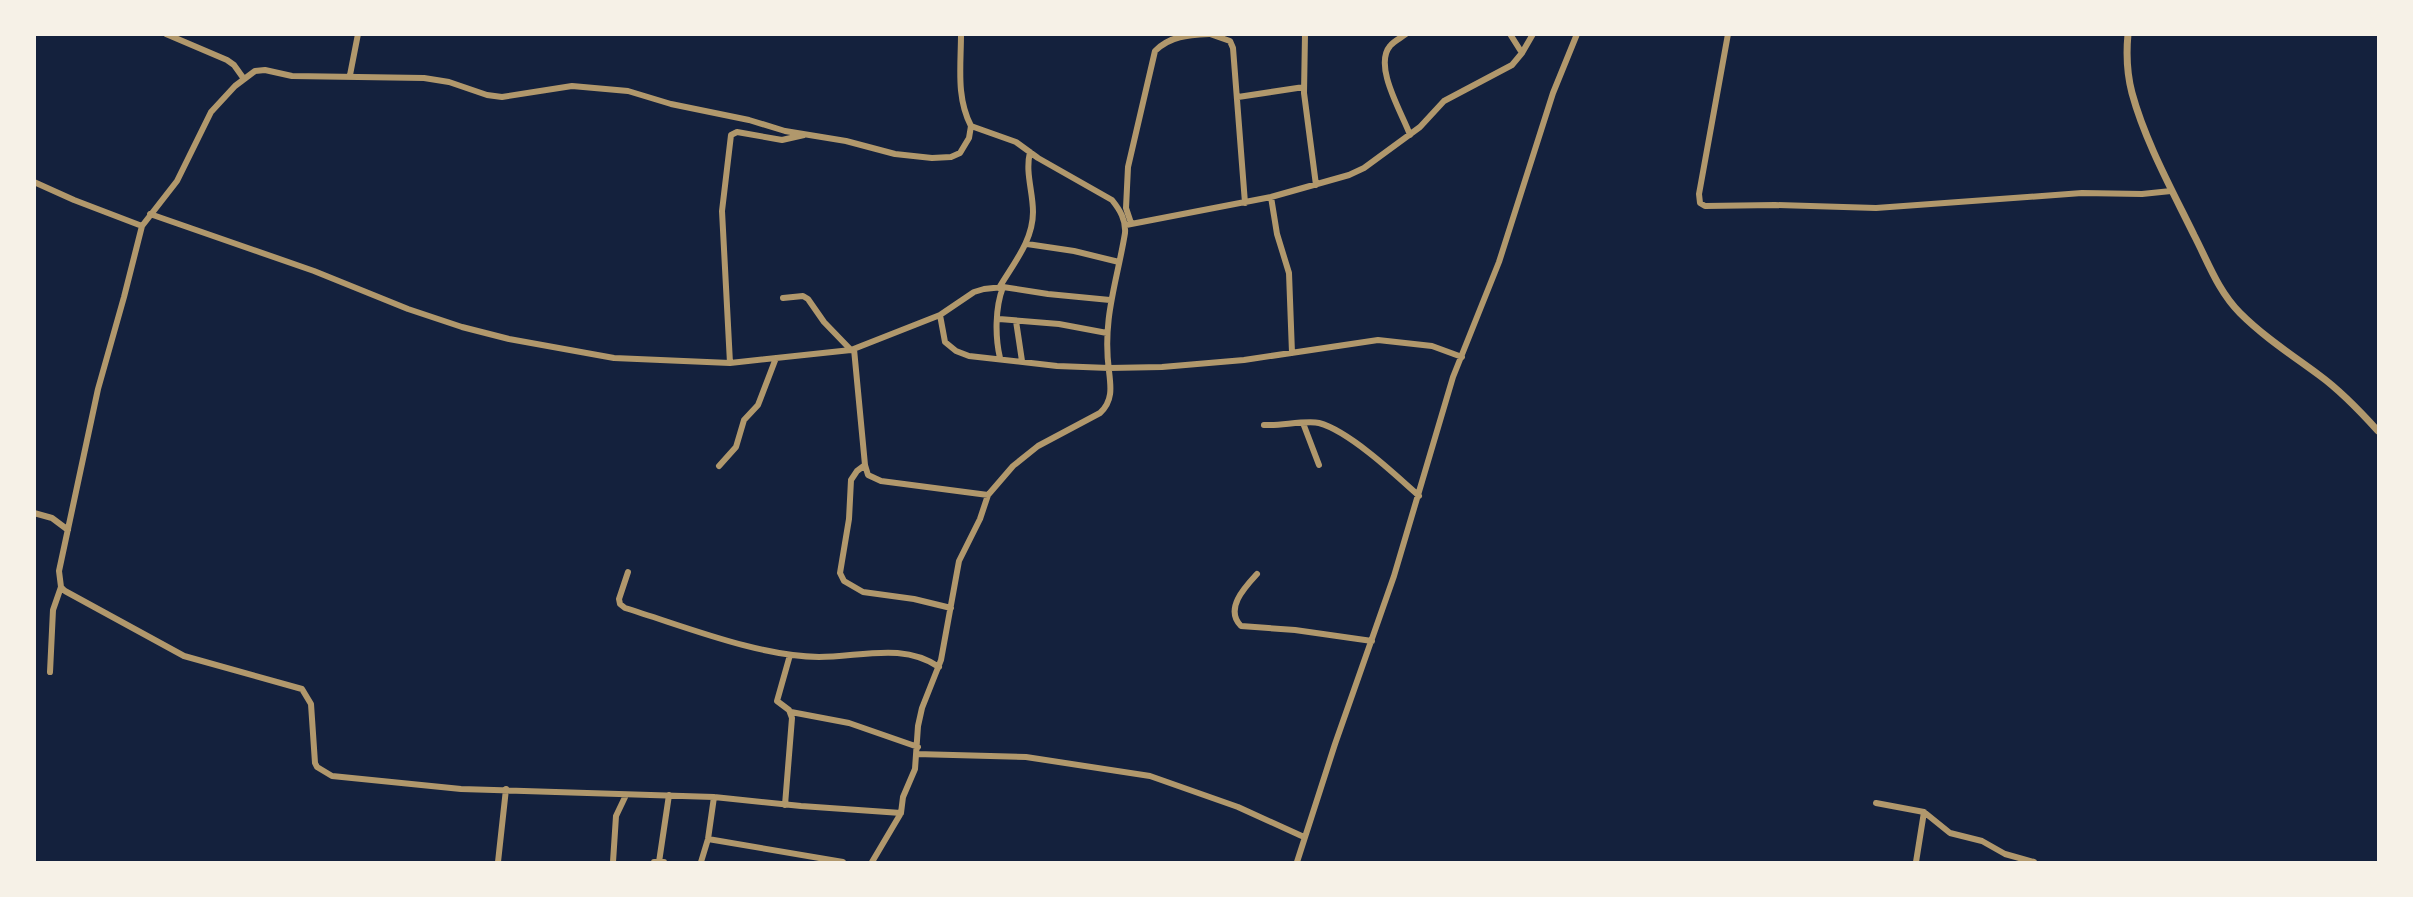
<svg xmlns="http://www.w3.org/2000/svg" width="2413" height="897" viewBox="0 0 2413 897" font-family="'Open Sans',sans-serif">
<style>
.lines{fill:none;stroke-linecap:round;stroke-linejoin:round}
.minor{stroke:#b1986c;stroke-width:6}
.tertiary{stroke:#b1986c;stroke-width:7}
</style>
<rect width="100%" height="100%" fill="#14213d"/>
<g class="lines">
<path class="minor" d="M166 34 227 60 234 65 244 79
M1210 34 1230 41 1233 48 1245 203
M1305 34 1304 93 1316 185
M1406 34C1401 38 1394 41 1390 46 1373 66 1402 113 1410 135
M1510 34 1522 53
M1728 34 1699 194 1700 203 1705 206 1775 205 1876 208 2082 193 2142 194 2171 191
M350 75 358 34
M1238 97 1304 87
M34 182 74 200 142 226
M1271 197 1277 234 1289 273 1292 353
M150 214 314 271 408 309 462 327 509 339 614 358 730 363 851 350 940 315 974 292 984 289 1003 287 1048 294 1110 300
M1131 223 1126 208 1128 167 1155 51C1170 36 1188 35 1209 34
M1126 225 1271 197 1349 175 1364 168 1420 127 1444 101 1512 65 1522 53 1533 34
M1027 244 1074 251 1119 262
M999 288C1013 264 1033 241 1033 212 1033 191 1025 173 1030 152
M783 298 803 296 808 299 824 322 851 350
M940 315 945 342 956 351 969 356 1057 366 1109 368 1162 367 1244 360 1378 340 1432 346 1462 357
M999 319 1059 324 1107 333
M1016 321 1022 361
M854 349 865 465 868 475 881 481 988 495
M1000 358C995 337 995 308 1003 287
M730 363 722 211 731 135 737 132 782 140 804 135
M1303 423 1319 465
M1264 425C1279 426 1307 420 1319 423 1349 431 1396 475 1419 496
M865 465 857 471 851 480 849 519 840 573 844 581 863 592 914 599 951 608
M719 466 736 447 744 420 758 405 776 358
M34 513 52 518 68 530
M628 572 619 599 620 604 625 608C684 626 757 656 819 657 860 657 903 642 939 667
M1257 574C1245 587 1224 609 1241 626L1295 630 1372 641
M50 672 53 610 61 587
M791 712 849 723 918 747
M916 754 1026 757 1150 776 1238 807 1304 837
M1876 803 1924 812 1950 833 1982 841 2005 854 2034 862
M785 805 792 718 789 710 777 701 790 655
M901 813 801 806 714 797 461 789 332 776 317 767 315 763 311 704 302 689 184 656 65 591 61 587 59 571 98 389 124 297 142 226 177 181 211 112 235 86 255 71 265 70 292 76 424 78 449 82 487 95 502 97 572 86 628 91 671 104 749 120 785 131 846 141 895 154 932 158 951 157 960 153 969 138 971 126
M708 839 843 862
M498 862 506 789
M613 862 616 816 626 795
M654 862H664
M659 862 669 795
M701 862 708 839 714 797
M872 862 901 813 903 797 915 769 918 726 922 708 941 660 959 561 980 519 988 495 1013 466 1038 446 1100 413C1113 401 1111 387 1109 371 1102 319 1117 282 1125 233 1126 220 1120 210 1112 200L1038 158 1016 142 971 126C956 97 961 66 961 34
M1297 862 1335 744 1394 576 1453 377 1499 262 1553 93 1577 34
M1916 862 1924 812"/>
<path class="tertiary" d="M2128 34C2126 55 2127 74 2132 93 2145 141 2172 190 2194 235 2208 262 2218 291 2240 313 2264 337 2292 355 2319 375 2341 391 2360 411 2378 431"/>
</g>
<rect width="2413" height="897" fill="none" stroke="#f6f1e7" stroke-width="72"/>
</svg>
